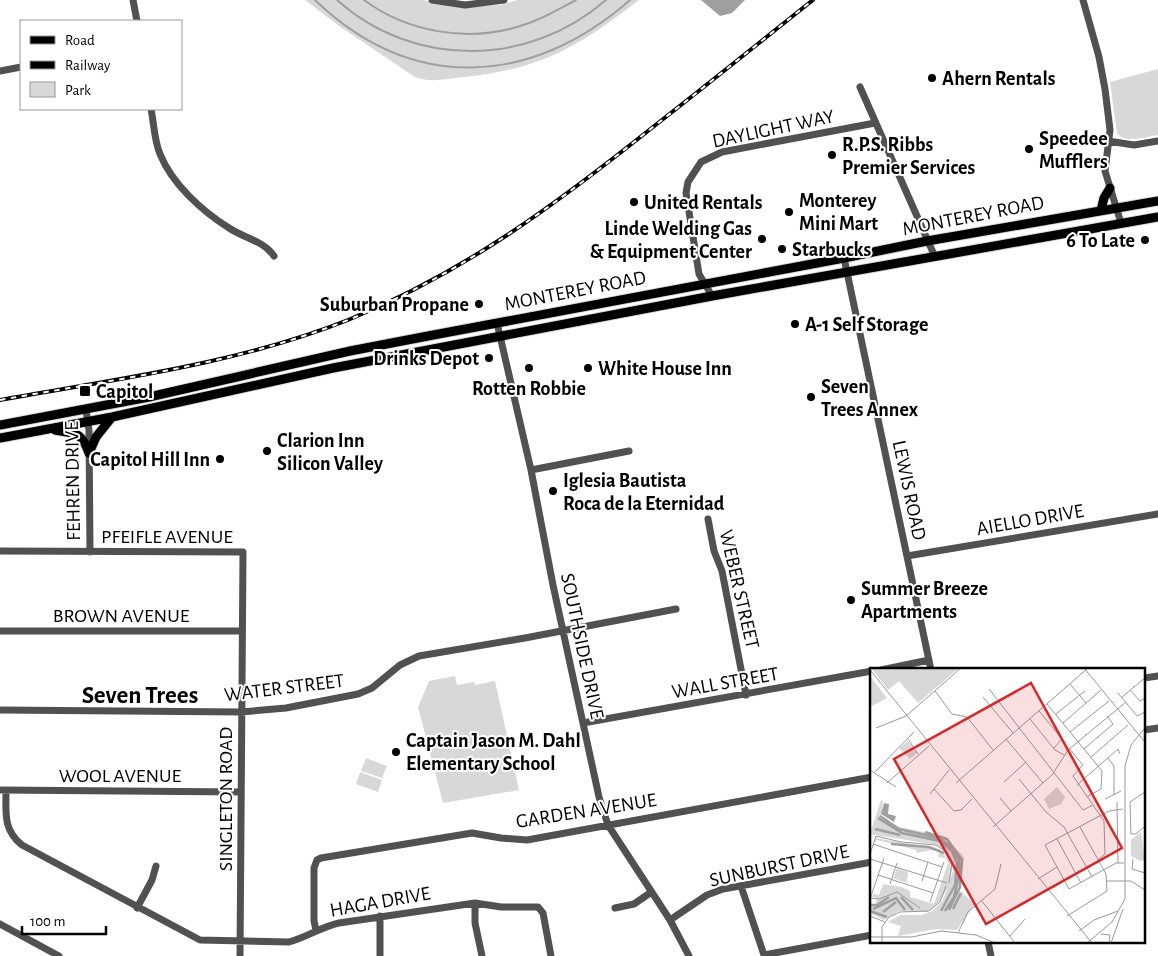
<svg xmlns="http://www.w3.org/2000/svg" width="1158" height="956" viewBox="0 0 1158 956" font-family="'Alegreya Sans',sans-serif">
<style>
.green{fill:#d8d8d8}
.water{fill:#9f9f9f}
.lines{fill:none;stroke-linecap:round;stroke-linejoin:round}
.stream{stroke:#9f9f9f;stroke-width:2}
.major-casing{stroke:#dbdbdb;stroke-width:11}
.minor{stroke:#515151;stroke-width:7}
.major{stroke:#000;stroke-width:9}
.rail-casing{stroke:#000;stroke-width:4}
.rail{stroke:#fff;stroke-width:2;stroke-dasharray:5.5;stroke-linecap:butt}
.poi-dot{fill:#000;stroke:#fff;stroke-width:2}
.labels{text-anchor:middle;stroke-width:4;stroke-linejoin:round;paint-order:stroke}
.poi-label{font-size:20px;font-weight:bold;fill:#000;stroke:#fff;text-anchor:start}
.street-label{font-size:20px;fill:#000;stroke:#fff}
.district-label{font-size:25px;font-weight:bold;fill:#000;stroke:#fff}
.inset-river{fill:none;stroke:#9f9f9f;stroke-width:2.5}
.inset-road{fill:none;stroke:#999;stroke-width:1}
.view{fill:#d62828;fill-opacity:0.15;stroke:#d62828;stroke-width:2.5}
.inset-edge{fill:none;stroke:#000;stroke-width:2.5}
</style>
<rect width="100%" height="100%" fill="#fff"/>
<path class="green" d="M305 0H422L465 7 500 5 517 0H639C578 47 542 69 464 77 447 79 431 83 415 77L339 26Z
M1158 69V135C1146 137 1125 144 1117 133L1110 82Z
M455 676 457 685 474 682 475 685 495 681 519 790 443 803 418 707 429 681Z
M366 758 387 766 382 778 361 771Z
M360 772 382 780 378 792 356 784Z"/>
<path class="water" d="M701 0H745L732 13 720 16Z"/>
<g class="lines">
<path class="stream" d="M315 0C412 93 531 87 630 0
M337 0C414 69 529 67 606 0
M364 0C407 32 466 42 517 27 539 21 557 10 576 0"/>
<g class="major-casing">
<path id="major" d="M1101 210 1104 198 1110 188
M0 425 149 397 350 351 428 336 844 258 927 241 1158 201
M55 430C76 434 81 431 89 453
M0 438 112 417 333 368 712 296 1158 217
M89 453 96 437 112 417"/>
</g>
<path class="minor" d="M133 0 137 21
M432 0 465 5 504 0
M1083 0 1099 57 1105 89 1110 130 1105 171 1121 223
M0 71 21 67
M860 87 935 257
M151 109C154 123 154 140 160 154 172 184 202 211 229 228 244 238 264 241 274 256
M1108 141 1134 145 1158 141
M844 258 931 670
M712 296 699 274 686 193 688 182 701 162 722 152 875 123
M497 323 531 470 553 585 599 797 608 825 670 920 689 956
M86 410 89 430 90 552
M531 470 629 451
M708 519 714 551 722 571 746 695
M0 551 243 552 240 956
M907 556 1158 514
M0 631H242
M881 670 929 660
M1144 678 1158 676
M0 710 241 712 286 708 358 694 372 688 400 665 419 656 525 638 676 609
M583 723 872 671
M1144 730 1158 728
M0 790 241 792
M6 791C6 813 3 830 22 845L200 940 289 942C307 937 321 927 339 923L475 903 501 907H538L543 913 551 956
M741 886 764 955 872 935
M475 903V923L482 956
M137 908 152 880 156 866
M615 908 634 904 650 893
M670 920 707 895 723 889 872 862
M0 924 59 956
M316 930 314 921V868L317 860 321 858 472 833 501 838 527 840 872 777
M988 942 991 956
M380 956V916"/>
<use href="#major" class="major"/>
<g class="rail-casing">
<path id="rail" d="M0 400C117 379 237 364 348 320 465 272 555 205 653 127 707 85 760 42 813 0"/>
</g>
<use href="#rail" class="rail"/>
</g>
<g class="poi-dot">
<circle cx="932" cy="78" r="5"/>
<circle cx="1029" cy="149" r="5"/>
<circle cx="832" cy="155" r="5"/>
<circle cx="634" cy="202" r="5"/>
<circle cx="789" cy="212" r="5"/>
<circle cx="762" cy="239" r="5"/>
<circle cx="1145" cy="240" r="5"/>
<circle cx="782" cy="249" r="5"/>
<circle cx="479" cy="304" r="5"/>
<circle cx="795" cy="324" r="5"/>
<circle cx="489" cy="358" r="5"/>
<circle cx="529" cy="368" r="5"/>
<circle cx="588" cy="368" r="5"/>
<rect x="79" y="385" width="12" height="12" rx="2.5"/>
<circle cx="811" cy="397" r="5"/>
<circle cx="267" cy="451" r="5"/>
<circle cx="220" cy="459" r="5"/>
<circle cx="553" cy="491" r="5"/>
<circle cx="851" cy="600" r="5"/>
<circle cx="396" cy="752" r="5"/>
</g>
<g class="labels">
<g class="poi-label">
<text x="942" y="85">Ahern Rentals</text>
<text x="1039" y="145">Speedee<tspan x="1039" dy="23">Mufflers</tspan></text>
<text x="842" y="151">R.P.S. Ribbs<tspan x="842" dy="23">Premier Services</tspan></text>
<text x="799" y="207">Monterey<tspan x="799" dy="23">Mini Mart</tspan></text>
<text x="644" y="209">United Rentals</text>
<text x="752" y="235" text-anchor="end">Linde Welding Gas<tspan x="752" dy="23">&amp; Equipment Center</tspan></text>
<text x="1135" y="247" text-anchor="end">6 To Late</text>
<text x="792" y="256">Starbucks</text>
<text x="469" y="311" text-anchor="end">Suburban Propane</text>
<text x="805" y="331">A-1 Self Storage</text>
<text x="479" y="365" text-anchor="end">Drinks Depot</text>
<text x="598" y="375">White House Inn</text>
<text x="821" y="393">Seven<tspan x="821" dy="23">Trees Annex</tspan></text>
<text x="529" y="395" text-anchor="middle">Rotten Robbie</text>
<text x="96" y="398">Capitol</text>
<text x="277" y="447">Clarion Inn<tspan x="277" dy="23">Silicon Valley</tspan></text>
<text x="210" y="466" text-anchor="end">Capitol Hill Inn</text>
<text x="563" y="487">Iglesia Bautista<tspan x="563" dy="23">Roca de la Eternidad</tspan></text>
<text x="861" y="595">Summer Breeze<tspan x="861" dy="23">Apartments</tspan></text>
<text x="406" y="747">Captain Jason M. Dahl<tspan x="406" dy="23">Elementary School</tspan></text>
</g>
<g class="street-label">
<text transform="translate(773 128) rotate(-12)" y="7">DAYLIGHT WAY</text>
<text transform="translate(973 215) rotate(-11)" y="7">MONTEREY ROAD</text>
<text transform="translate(575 290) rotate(-11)" y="7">MONTEREY ROAD</text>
<text transform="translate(72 481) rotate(-91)" y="7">FEHREN DRIVE</text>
<text transform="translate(910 490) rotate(78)" y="7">LEWIS ROAD</text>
<text transform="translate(1030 519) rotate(-10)" y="7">AIELLO DRIVE</text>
<text x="167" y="543">PFEIFLE AVENUE</text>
<text transform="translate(740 589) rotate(77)" y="7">WEBER STREET</text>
<text x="121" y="622">BROWN AVENUE</text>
<text transform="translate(583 646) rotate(78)" y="7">SOUTHSIDE DRIVE</text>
<text transform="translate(725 682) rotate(-10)" y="7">WALL STREET</text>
<text transform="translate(284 687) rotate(-7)" y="7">WATER STREET</text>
<text x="120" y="782">WOOL AVENUE</text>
<text transform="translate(225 799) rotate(-90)" y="7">SINGLETON ROAD</text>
<text transform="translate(586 810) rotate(-9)" y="7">GARDEN AVENUE</text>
<text transform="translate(779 865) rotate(-12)" y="7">SUNBURST DRIVE</text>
<text transform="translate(380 901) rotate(-10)" y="7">HAGA DRIVE</text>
</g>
<g class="district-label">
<text x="140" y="703">Seven Trees</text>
</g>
</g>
<g transform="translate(870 668)">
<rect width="275" height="275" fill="#fff"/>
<path d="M1 0H89L48 35 29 13 18 22ZM0 8 17 30 2 38H0ZM38 73 47 85 40 91 29 80ZM187 119 195 129 191 136 179 141 174 131ZM11 132 13 133 11 149 29 159 74 168 94 189 90 223 105 236 87 262 66 261 28 268 31 258 18 254 30 247H52L62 243 72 234 77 221 68 236 57 244 29 243 14 252 0 245V235L5 237 7 230 2 229 3 226 9 227 13 216 32 219 40 223V229L64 236 78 195 76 190 68 189 69 184 63 182 60 190 62 182 47 185 46 182 7 172 5 175 6 170 69 181 80 194 79 212 81 194 68 178 81 193 82 202 80 213 83 203 82 193 79 186 67 177 0 166ZM271 164 275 192 270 193 261 188V172ZM27 200 38 204 37 215 23 210Z" fill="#d8d8d8"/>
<path d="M14 135 19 136 18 146 26 148 24 154 11 146Z" fill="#9f9f9f"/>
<path class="inset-river" d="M10 148 29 161 69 170 84 181 89 192V207L84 229 75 243M8 150 32 165 70 173 82 183 87 195 85 217 71 243M5 161 30 167M55 164 77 171 92 192 90 219 79 242M21 176 59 179 74 185M31 229 43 242M0 237H7L19 229M3 241 26 230 35 242M83 241 91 225M0 243 17 249M13 244 26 234"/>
<path class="inset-road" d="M214 0 275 74M0 2 222 275M200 16 216 35M119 21 213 142 223 137M260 22 270 33 275 30M65 23 82 46 97 49 123 82M248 25 267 48 275 44M113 29 143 65M252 29 275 10M177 36 232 103 231 121 217 129M169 43 192 71 184 80M186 46 215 23M160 51 185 82 194 87M193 55 231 22M6 60 36 48 91 0M200 64 239 33M38 71 48 86M136 71 173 115M199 80 213 97 203 108 234 153 235 186 228 192M214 81 243 56 237 48M221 89 258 57M238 90 244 98V127M0 102 26 119M5 104 44 64M149 111 176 144 194 159 222 209M134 114 156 94M17 115 59 78M86 115 218 0M207 117 248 81 250 86M64 121 84 143 91 142 102 131M275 124 260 134 261 166H266L275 158M60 126 79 102M130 130 141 143M235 131 251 123M247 134 248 195M253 141 239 143 175 177 199 221 246 195H254M123 159 182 107 198 82 256 34M187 171 211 215M3 176 72 199M0 186 6 168 31 174 66 177 77 184 82 194 79 215M0 191 77 215M263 191 262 201 275 205M8 207 63 225M168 211 187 199M52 213 58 194M237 213H261L275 222M20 216 27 195M0 230 9 231 27 224 50 240M0 231 14 190M111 232 145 275M60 234 74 194M0 248 15 254M197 248 237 223 236 206 210 159M209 263 224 252 248 243M88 265 98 244 125 221 131 196M231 266 240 267 239 275M140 268 155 251M0 269H42L71 263 106 267 125 275M12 275V259L19 249 30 244 59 243 70 234 76 218M217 275 242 254 255 231V98L261 77 275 60M241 275 253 241"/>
<path class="view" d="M161 15 252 180 116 256 24 91Z"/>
<rect width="275" height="275" class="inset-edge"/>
</g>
<rect x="20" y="20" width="162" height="90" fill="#ffffff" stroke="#999999"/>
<rect x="30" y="36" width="25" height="8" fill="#000000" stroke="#999999"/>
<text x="65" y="45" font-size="15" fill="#000000">Road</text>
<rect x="30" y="61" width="25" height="8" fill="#000000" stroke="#999999"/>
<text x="65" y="70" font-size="15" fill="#000000">Railway</text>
<rect x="30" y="82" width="25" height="15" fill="#d8d8d8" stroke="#999999"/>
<text x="65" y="95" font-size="15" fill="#000000">Park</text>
<path d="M22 926v8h84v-8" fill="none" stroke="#000000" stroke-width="2.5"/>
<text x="30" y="926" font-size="15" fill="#000000" stroke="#ffffff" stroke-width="4" paint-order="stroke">100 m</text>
</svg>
